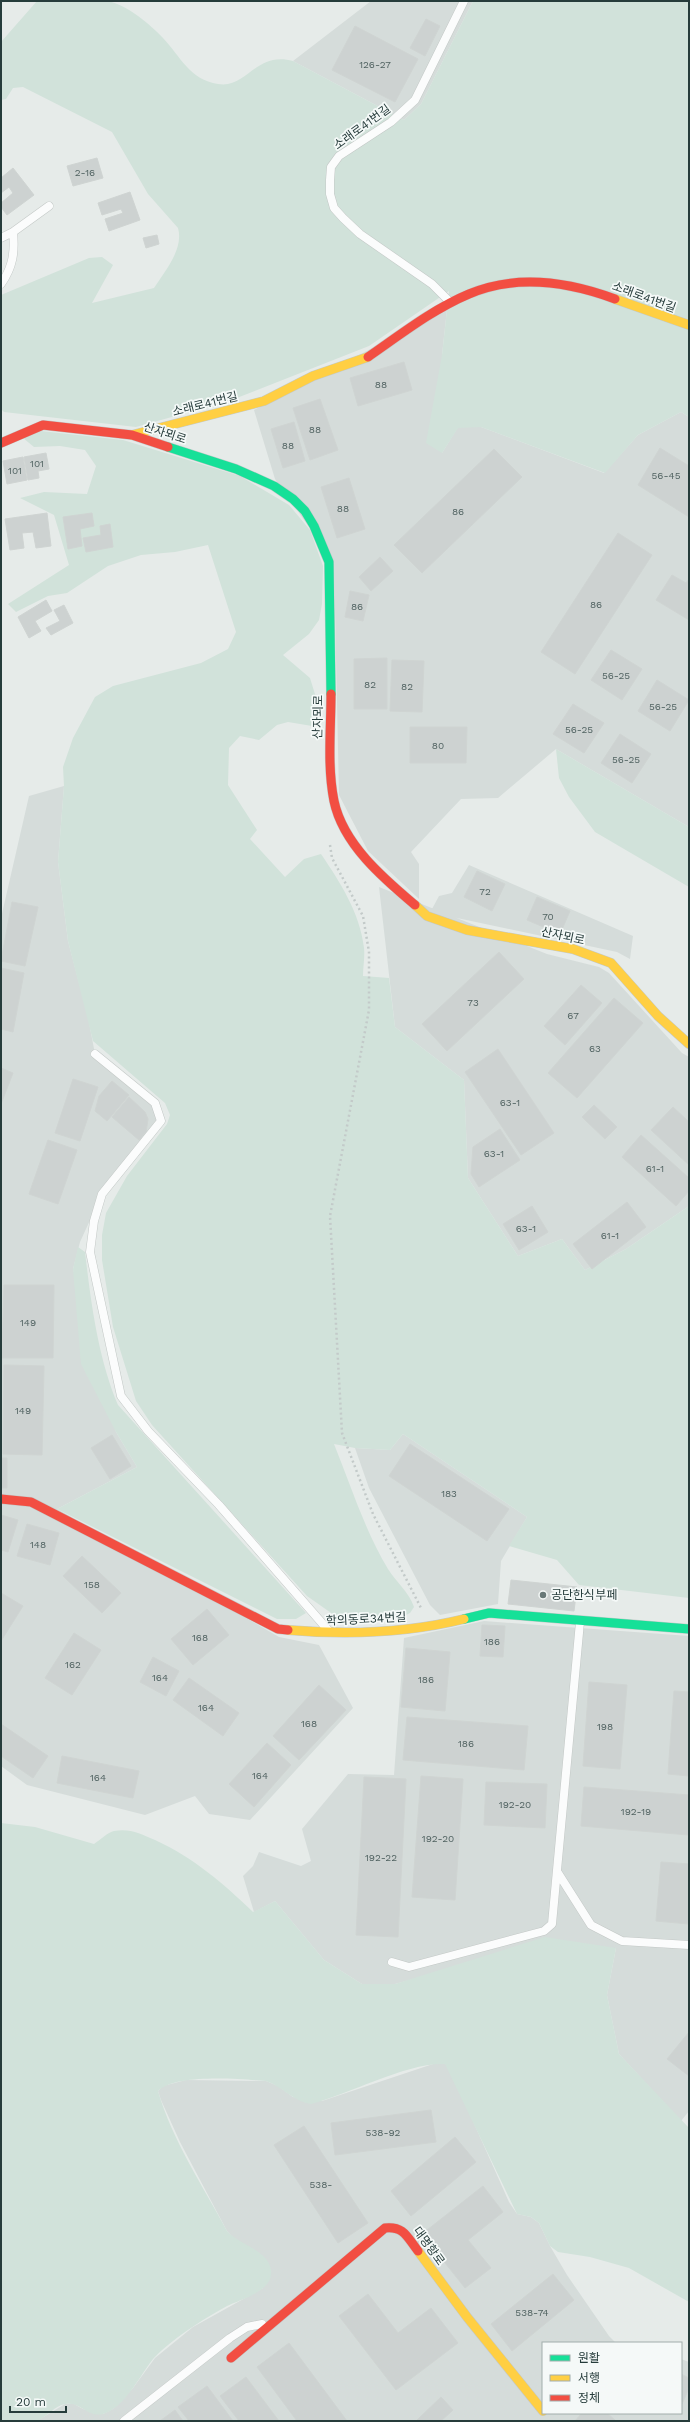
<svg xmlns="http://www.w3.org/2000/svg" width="690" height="2422" viewBox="0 0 690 2422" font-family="'Work Sans','Noto Sans KR',sans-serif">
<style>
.built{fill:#d5dcda}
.green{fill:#d1e2da}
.building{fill:#cdd2d1;stroke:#cfd4d2}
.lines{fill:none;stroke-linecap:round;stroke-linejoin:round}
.lane-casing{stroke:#c3c8c6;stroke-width:9}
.fast-casing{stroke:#c3c9c8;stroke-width:10}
.slow-casing{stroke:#c3c9c8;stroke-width:10}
.jam-casing{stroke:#c3c9c8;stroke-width:10}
.path{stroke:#c3cac9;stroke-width:2.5;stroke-dasharray:2 3;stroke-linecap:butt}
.lane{stroke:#fbfcfc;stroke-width:8}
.fast{stroke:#16e098;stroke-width:9}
.slow{stroke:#ffcf43;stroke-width:9}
.jam{stroke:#f24e42;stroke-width:9}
.poi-dot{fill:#697978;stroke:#f5f9f8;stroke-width:1.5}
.labels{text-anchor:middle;stroke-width:3.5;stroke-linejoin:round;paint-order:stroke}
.number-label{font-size:10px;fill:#506261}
.street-label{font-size:12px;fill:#263c3b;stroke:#f5f9f8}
.poi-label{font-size:12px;fill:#263c3b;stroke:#f5f9f8;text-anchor:start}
</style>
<rect width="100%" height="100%" fill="#e6ebe9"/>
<path class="built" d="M371 1H473L421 104 404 120 293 61Z
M447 309 442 355V453L458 427H481L604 473 638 435 681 412 689 417V827L556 749 498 798 461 799 411 852 419 864V899L368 851 339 795 334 562 275 479 254 410Z
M64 786 58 862 68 941 88 1017 95 1054 155 1103 161 1121 102 1194 80 1242 73 1269 116 1432 137 1467 57 1509 279 1637 319 1645 353 1708 250 1820 209 1814 195 1796 145 1815 27 1785 1 1766V918L29 796Z
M469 865 633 936 630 959 617 952 457 918 432 909 439 896 452 893Z
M379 887 547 954 599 967 609 973 682 1053 689 1057V1206L626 1249 585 1270 562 1239 518 1256 468 1178 464 1080 395 1027Z
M403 1434 527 1517 501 1561 498 1604 440 1615 430 1605 369 1488 355 1448 390 1450Z
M484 1621 689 1636V2111L681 2121 619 2054 607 1995 616 1948 443 1971 395 1984H362L324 1960 275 1901 254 1912 243 1876 253 1866 259 1852 301 1866 311 1861 302 1829 348 1774 394 1775 404 1638Z
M436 2063 446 2064 451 2072 509 2202 517 2214 531 2217 539 2223 550 2246 567 2275 609 2336 616 2343H543V2413H681V2359L689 2362V2421H37L65 2404H74L83 2409 103 2414 113 2409 133 2388 155 2358 193 2327 263 2288 257 2252 234 2239 227 2231 180 2142 161 2100 158 2091 163 2086 186 2080 266 2081 278 2086 293 2097 322 2101Z"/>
<path class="green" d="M37 1C56 1 91 0 108 1 127 5 150 24 163 38 180 56 190 80 218 84 247 89 255 51 293 61L404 120 421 104 473 1H689V417L681 412 638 435 605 473 481 427 458 428 442 453 426 443 442 355 449 291 369 346 229 401 136 427 4 412 1 409V295L89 258 102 257 113 265 92 303 154 288C165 271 184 249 178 228L148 194 112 132 23 87 13 88 6 99 1 100V42Z
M41 431 123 440 240 476 289 505 310 530 323 566 322 604 319 620 309 634 283 655 310 678 323 720 312 726 288 722 277 725 259 740 240 736 229 748 228 785 257 830 250 839 285 877 304 859 321 854C340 882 360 913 364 948 365 957 363 967 363 976L389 978 395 1027 464 1080 468 1178 518 1256 562 1239 585 1270 626 1249 689 1206V1598L579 1585 557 1560 509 1546 527 1517 403 1434 390 1450 355 1448 334 1444C351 1486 365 1531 388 1569 396 1582 409 1592 414 1607L410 1613 400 1618 334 1615 307 1596 152 1425 136 1401 113 1327 102 1260V1235L106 1213 127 1176 167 1124 170 1115 165 1103 93 1041 68 941 58 862 64 786 63 767 73 738 95 697 113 686 201 663 228 649 236 632 208 545 175 552 141 555 108 566 67 593 48 596 16 612 8 604 69 565 54 515 20 498 44 492 87 494 96 466 85 450 60 446 34 447 23 438Z
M556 749 689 827V887L595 832 569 797 559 778Z
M78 1247 85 1252C91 1303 98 1358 118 1405L306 1613 296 1619H277L57 1509 137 1467 116 1432 81 1364 73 1269Z
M1 1823 35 1827 94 1844C100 1840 108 1832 114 1831 130 1828 141 1834 155 1840 194 1858 223 1883 253 1912L275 1901 324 1960 362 1984H395L545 1937 616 1948 607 1995 619 2054 689 2128V2302L629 2268 590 2257 558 2252 550 2246 539 2223 531 2217 517 2214 445 2064C408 2062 349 2094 311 2104 293 2101 283 2087 266 2081 243 2079 175 2073 158 2091 172 2140 203 2186 227 2231 238 2244 269 2251 271 2270 274 2291 241 2299 227 2306 216 2312 204 2319 194 2326 180 2335 164 2347 153 2359 140 2375 125 2408 103 2414 88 2418 80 2401 66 2404 55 2405 47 2417 37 2421 28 2422 11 2421 1 2421Z"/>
<path class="building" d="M426 19 440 26 425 56 410 48Z
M355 26 418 59 395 102 332 70Z
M97 158 103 178 73 186 67 166Z
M13 168 34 195 7 215 1 207V203L13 193 9 187 1 193V178Z
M130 192 140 220 109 231 105 219 123 213 121 209 102 215 98 203Z
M157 235 159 244 146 248 143 238Z
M404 362 412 390 358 406 350 378Z
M320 399 338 450 310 460 293 408Z
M294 422 305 461 283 468 271 429Z
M660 448 689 466V517L638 485Z
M494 449 522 477 422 573 394 545Z
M46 453 49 469 38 471 39 478 28 480 24 457Z
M23 457 27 480 7 484 3 461Z
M349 478 365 529 337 538 321 487Z
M47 513 51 546 36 548 33 532 22 533 24 548 10 550 5 519Z
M92 513 94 526 80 529 82 546 68 549 63 517Z
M110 524 113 547 86 552 83 538 101 535 100 526Z
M618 533 652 555 575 674 541 652Z
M380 557 393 571 371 591 359 577Z
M672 575 686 583 689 579V620L656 600Z
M350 591 369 595 363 621 345 617Z
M46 600 52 611 35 621 41 631 29 638 18 617Z
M64 605 73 623 51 635 46 628 60 621 54 610Z
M611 650 642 669 622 700 591 680Z
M387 658V709H354V659Z
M392 660 424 661 422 712 390 711Z
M657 680 689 700 670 731 638 711Z
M573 704 604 723 584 753 553 734Z
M410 727H467L466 763H410Z
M620 734 651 754 632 783 601 763Z
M477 871 505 884 492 911 464 897Z
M537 897 570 911 560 934 527 920Z
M12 902 38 907 25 966 1 961Z
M499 952 524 979 447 1051 422 1024Z
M1 968 24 973 13 1032 1 1029Z
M581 985 602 1003 565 1045 544 1026Z
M614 998 643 1023 577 1098 548 1073Z
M498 1049 554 1133 521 1155 465 1072Z
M1 1068 13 1073 1 1104Z
M73 1079 98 1087 80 1141 55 1133Z
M112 1081 129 1095 107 1121 95 1111 99 1096Z
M129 1097 145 1112 148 1119 146 1132 139 1140 112 1117Z
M594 1105 617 1127 605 1139 582 1117Z
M673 1107 689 1122V1165L651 1130Z
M500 1129 520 1160 479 1187 471 1174 473 1147Z
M641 1135 689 1178V1191L676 1206 622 1157Z
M48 1140 77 1150 58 1204 29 1194Z
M627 1202 646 1227 592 1269 573 1244Z
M532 1206 548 1232 519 1250 503 1224Z
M4 1285H54L53 1358H2Z
M4 1365 44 1366 42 1455 3 1454Z
M112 1435 131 1466 110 1479 91 1448Z
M410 1444 509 1509 487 1541 389 1476Z
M1 1458H7V1488H1Z
M1 1515 18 1520 8 1552 1 1550Z
M27 1524 59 1533 50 1565 17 1556Z
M82 1556 121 1593 102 1613 63 1576Z
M511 1580 577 1587 574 1611 508 1604Z
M1 1593 23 1606 1 1641Z
M207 1609 229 1635 193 1665 171 1639Z
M482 1625 505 1626 503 1657 480 1656Z
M74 1633 101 1650 72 1695 45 1678Z
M406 1648 450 1652 445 1711 401 1707Z
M153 1657 179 1671 166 1696 140 1682Z
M189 1678 239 1713 223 1736 173 1700Z
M589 1682 627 1685 620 1769 583 1766Z
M319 1685 346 1710 299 1760 273 1736Z
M674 1691 689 1692V1776L668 1774Z
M407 1717 528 1726 524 1770 403 1760Z
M1 1724 48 1756 33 1778 1 1756Z
M267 1743 291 1765 254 1807 229 1784Z
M62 1756 139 1771 133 1798 57 1783Z
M421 1776 463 1779 455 1900 412 1897Z
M364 1777 406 1779 398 1937 356 1935Z
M486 1782 547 1784 545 1828 484 1825Z
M584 1787 689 1795V1835L581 1826Z
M661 1862 689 1864V1924L656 1921Z
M689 2032V2076L667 2059Z
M431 2110 436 2142 335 2155 331 2123Z
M304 2126 368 2223 338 2243 274 2145Z
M455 2137 476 2162 411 2216 391 2191Z
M483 2186 503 2212 468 2240 491 2268 465 2288 422 2234Z
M553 2274 574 2300 512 2351 491 2324Z
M368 2294 398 2333 431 2308 458 2343 396 2390 339 2316Z
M289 2343 347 2421H297L257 2367Z
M681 2374 689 2378V2388L682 2404Z
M246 2377 279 2421H239L220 2396Z
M207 2386 233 2421H189L178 2407Z
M441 2397 453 2410 441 2421H416Z
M175 2410 183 2421H160Z
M582 2413H607L616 2421H575Z"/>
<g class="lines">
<g class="lane-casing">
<path id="lane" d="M13 232 49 206
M1 238 13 232C15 252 13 267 1 284
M450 302 432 284 360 234 343 218 334 208 330 194V180L331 167 339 156 391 122 415 100 464 1
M95 1054 155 1103 161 1121 102 1194 94 1221 90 1252 121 1396 148 1431 219 1505 328 1630
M558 1873 591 1925 622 1941 689 1945
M392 1962 409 1967 544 1931 552 1924 580 1622
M124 2421 230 2338 247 2327 262 2324"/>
</g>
<g class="fast-casing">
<path id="fast" d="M168 447 236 469 274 486 293 499 305 511 314 526 329 562 331 694
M464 1619 489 1613 689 1629"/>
</g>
<g class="slow-casing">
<path id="slow" d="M615 299 689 325
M132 435 264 401 313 376 368 357
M415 905 427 916 467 930 573 949 611 963 658 1016 689 1044
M288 1630C347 1635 407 1633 464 1619
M418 2251 467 2317 543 2411"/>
</g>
<g class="jam-casing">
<path id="jam" d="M368 357C400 335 433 309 469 294 516 274 569 282 615 299
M1 443 43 425 132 435 168 447
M331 694C331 729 327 766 334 801 343 844 383 878 415 905
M1 1499 31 1502 278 1629 288 1630
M231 2358 385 2228C404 2226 407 2237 418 2251"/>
</g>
<path class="path" d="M330 845 332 858 363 916 369 952V1010L330 1216 342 1433 373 1514 421 1608"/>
<use href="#lane" class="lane"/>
<use href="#fast" class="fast"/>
<use href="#slow" class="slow"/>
<use href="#jam" class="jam"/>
</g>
<circle class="poi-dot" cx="543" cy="1595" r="4"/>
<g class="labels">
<g class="number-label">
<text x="375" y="68">126-27</text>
<text x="85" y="176">2-16</text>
<text x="381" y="388">88</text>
<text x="315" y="433">88</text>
<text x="288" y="449">88</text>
<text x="37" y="467">101</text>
<text x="15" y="474">101</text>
<text x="666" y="479">56-45</text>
<text x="343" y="512">88</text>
<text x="458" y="515">86</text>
<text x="596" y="608">86</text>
<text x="357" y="610">86</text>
<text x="616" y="679">56-25</text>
<text x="370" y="688">82</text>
<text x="407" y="690">82</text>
<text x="663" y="710">56-25</text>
<text x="579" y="733">56-25</text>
<text x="438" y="749">80</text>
<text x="626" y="763">56-25</text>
<text x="485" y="895">72</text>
<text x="548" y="920">70</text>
<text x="473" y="1006">73</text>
<text x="573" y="1019">67</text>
<text x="595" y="1052">63</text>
<text x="510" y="1106">63-1</text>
<text x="494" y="1157">63-1</text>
<text x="655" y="1172">61-1</text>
<text x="526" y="1232">63-1</text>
<text x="610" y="1239">61-1</text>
<text x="28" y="1326">149</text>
<text x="23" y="1414">149</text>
<text x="449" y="1497">183</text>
<text x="38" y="1548">148</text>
<text x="92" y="1588">158</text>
<text x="200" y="1641">168</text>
<text x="492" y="1645">186</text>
<text x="73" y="1668">162</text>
<text x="160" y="1681">164</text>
<text x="426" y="1683">186</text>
<text x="206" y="1711">164</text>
<text x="309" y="1727">168</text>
<text x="605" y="1730">198</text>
<text x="466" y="1747">186</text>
<text x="260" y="1779">164</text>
<text x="98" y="1781">164</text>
<text x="515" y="1808">192-20</text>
<text x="636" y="1815">192-19</text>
<text x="438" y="1842">192-20</text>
<text x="381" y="1861">192-22</text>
<text x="383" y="2136">538-92</text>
<text x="321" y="2188">538-</text>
<text x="532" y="2316">538-74</text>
</g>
<g class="street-label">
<text transform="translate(362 127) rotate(-36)" y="4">소래로41번길</text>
<text transform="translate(644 297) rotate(20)" y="4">소래로41번길</text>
<text transform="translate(205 404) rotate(-14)" y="4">소래로41번길</text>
<text transform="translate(165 433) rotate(18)" y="4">산자뫼로</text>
<text transform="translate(318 717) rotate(-89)" y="4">산자뫼로</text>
<text transform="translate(563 936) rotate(12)" y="4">산자뫼로</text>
<text transform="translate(366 1619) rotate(-3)" y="4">학의동로34번길</text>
<text transform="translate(429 2246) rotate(54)" y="4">대명항로</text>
</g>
<g class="poi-label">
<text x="551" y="1599">공단한식부페</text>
</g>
</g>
<rect width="690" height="2422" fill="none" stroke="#263c3b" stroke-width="4"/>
<rect x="542" y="2342" width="140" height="72" fill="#f5f9f8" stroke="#a2adac"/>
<rect x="550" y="2355" width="20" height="6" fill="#16e098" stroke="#a2adac"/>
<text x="578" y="2362" font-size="12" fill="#263c3b">원활</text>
<rect x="550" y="2375" width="20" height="6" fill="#ffcf43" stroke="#a2adac"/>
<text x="578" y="2382" font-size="12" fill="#263c3b">서행</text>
<rect x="550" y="2395" width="20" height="6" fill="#f24e42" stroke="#a2adac"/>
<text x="578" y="2402" font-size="12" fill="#263c3b">정체</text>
<path d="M10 2406v6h56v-6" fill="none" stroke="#263c3b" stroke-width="2"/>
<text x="16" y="2406" font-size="12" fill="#263c3b" stroke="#f5f9f8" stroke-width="3" paint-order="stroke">20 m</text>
</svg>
